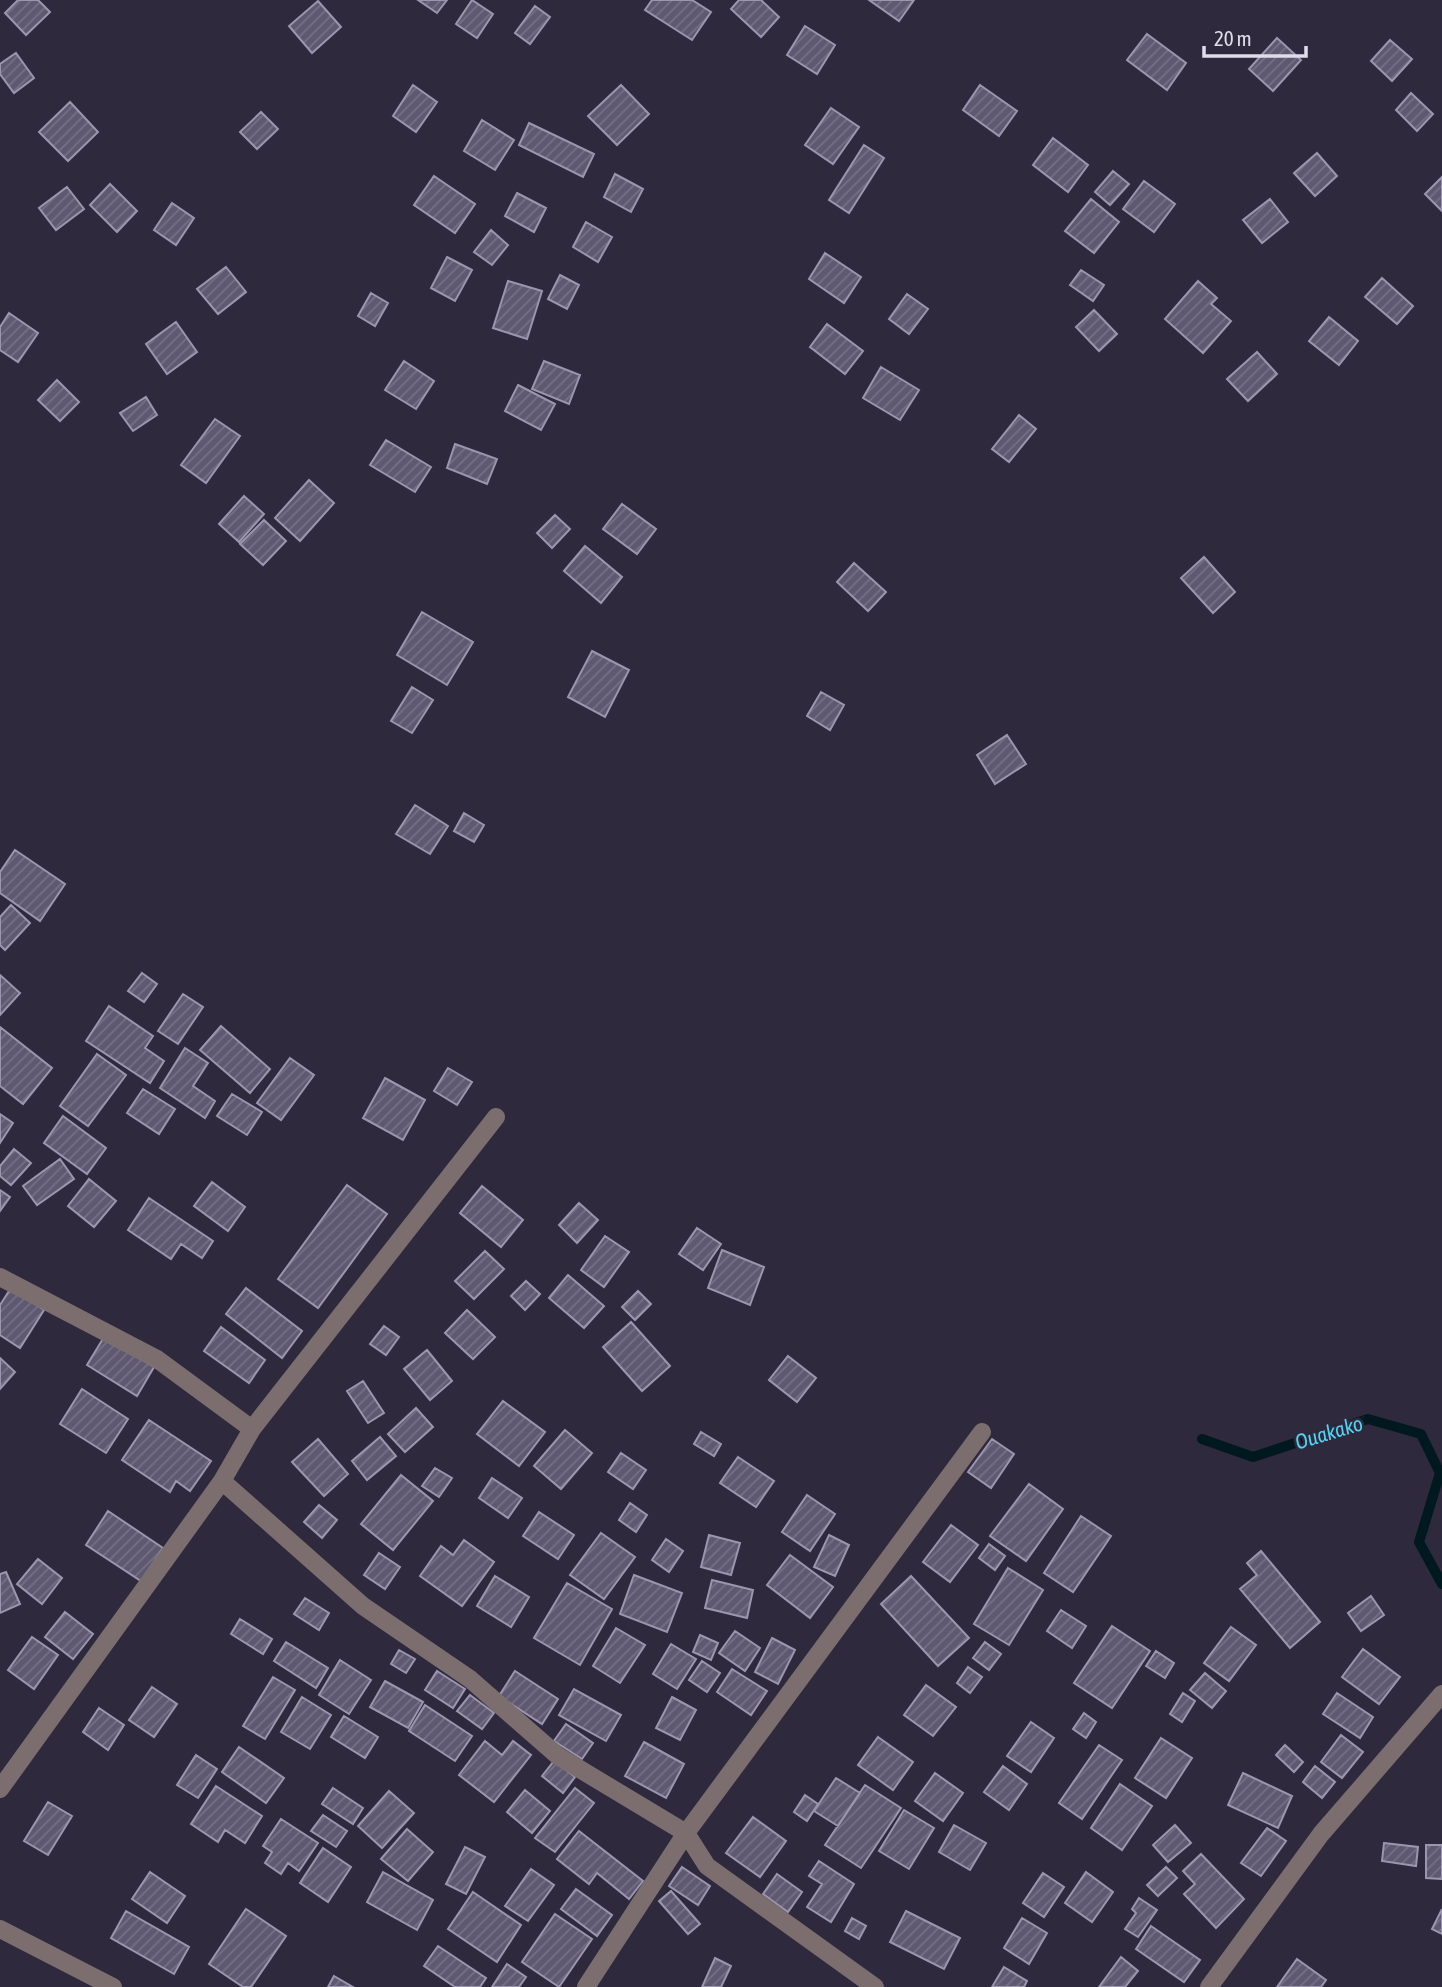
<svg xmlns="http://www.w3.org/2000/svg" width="1442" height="1987" viewBox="0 0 1442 1987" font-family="'Asap Condensed',sans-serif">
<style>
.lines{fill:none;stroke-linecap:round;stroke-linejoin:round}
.stream{stroke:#001920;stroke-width:10}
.building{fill:url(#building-hatch);stroke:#9b95af;stroke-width:2}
.minor{stroke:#7c6e6f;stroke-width:18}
.labels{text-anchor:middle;stroke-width:5;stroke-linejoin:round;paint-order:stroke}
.water-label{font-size:21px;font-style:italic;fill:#50d4f4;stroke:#2f293e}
</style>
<defs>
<pattern id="building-hatch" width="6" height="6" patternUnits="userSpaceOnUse" patternTransform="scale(1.75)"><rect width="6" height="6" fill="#5e5870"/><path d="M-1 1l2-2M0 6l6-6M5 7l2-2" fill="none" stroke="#757085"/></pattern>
</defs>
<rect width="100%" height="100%" fill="#2f293e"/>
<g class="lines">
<path class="stream" d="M1202 1439 1253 1457 1368 1419 1421 1434 1440 1473 1419 1542 1442 1584"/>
</g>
<path class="building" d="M18 0H38L50 12 26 35 5 13Z
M418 0H447L437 13Z
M472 0 493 14 477 38 456 24Z
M652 0H692L711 12 692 40 645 10Z
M739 0H761L779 17 761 37 731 9Z
M869 0H914L899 21Z
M318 1 341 27 312 53 289 26Z
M535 6 550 17 530 44 515 33Z
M805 26 835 45 817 74 787 55Z
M1147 34 1186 63 1167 90 1127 60Z
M1277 38 1301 60 1273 91 1249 69Z
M1390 40 1412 59 1392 81 1371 61Z
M16 53 34 78 14 93 0 74V64Z
M413 85 437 102 416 132 393 116Z
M621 85 649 114 617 145 588 116Z
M980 85 1017 111 999 136 963 110Z
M1411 93 1433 114 1417 131 1396 110Z
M70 102 98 132 68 161 39 132Z
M831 108 859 127 833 164 805 145Z
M261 112 278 129 257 149 240 132Z
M482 120 514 140 495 170 464 151Z
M529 123 594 154 583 177 519 145Z
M1053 138 1088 165 1068 192 1033 165Z
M864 145 884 158 849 213 829 200Z
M1317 153 1337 176 1315 196 1294 173Z
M1113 171 1129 184 1110 205 1095 192Z
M615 174 643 189 631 212 604 197Z
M434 176 475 204 455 233 414 205Z
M1442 177V211L1425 194Z
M1144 181 1175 204 1154 232 1123 209Z
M110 184 137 211 117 232 90 205Z
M67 187 84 209 56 230 39 208Z
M517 193 546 208 534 232 505 216Z
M1091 199 1119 222 1094 253 1065 231Z
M1270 199 1288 222 1262 243 1243 220Z
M172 203 194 218 176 245 154 230Z
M586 222 612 237 598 262 573 247Z
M491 230 508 245 492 265 474 252Z
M825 253 861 277 844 303 809 279Z
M447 257 472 270 455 301 431 288Z
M226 267 246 292 218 314 197 289Z
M1081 270 1104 285 1093 301 1070 285Z
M560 275 579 285 567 309 548 299Z
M1382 278 1413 306 1397 324 1365 297Z
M508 281 542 291 527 339 493 328Z
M1198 281 1217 298 1211 304 1231 321 1203 353 1165 319Z
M371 293 388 303 375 326 358 316Z
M907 294 928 309 909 334 889 319Z
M1094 310 1117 334 1099 351 1076 327Z
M9 313 38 333 18 362 0 350V327Z
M1329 317 1358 341 1339 365 1309 341Z
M176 322 197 352 167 374 146 344Z
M827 324 863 351 845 374 810 347Z
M1257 352 1277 374 1248 401 1227 379Z
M404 361 434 381 416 409 385 390Z
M544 361 580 375 569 404 532 389Z
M881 367 919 390 900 420 863 398Z
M57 380 79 402 60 421 38 400Z
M518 385 555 404 541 430 505 411Z
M146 397 157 415 133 431 120 413Z
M1019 415 1036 429 1009 462 992 449Z
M215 419 240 436 206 483 181 465Z
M386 440 431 467 415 492 370 465Z
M455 444 497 459 487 484 447 468Z
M309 480 334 503 300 541 275 518Z
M244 496 264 514 239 542 219 524Z
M622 504 656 529 637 554 603 529Z
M555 515 570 529 552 548 537 533Z
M264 520 286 541 263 565 240 544Z
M585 546 622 577 601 603 564 571Z
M1204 557 1235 592 1213 613 1181 578Z
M854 563 886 592 868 611 837 582Z
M422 612 473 642 447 685 397 655Z
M592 651 629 670 605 717 568 697Z
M412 687 433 700 412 733 391 721Z
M821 692 844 705 830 730 807 716Z
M1007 735 1026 764 995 784 977 755Z
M415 805 448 826 430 854 396 834Z
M464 813 484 825 474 842 454 831Z
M15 850 65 884 40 921 0 893V872Z
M11 905 30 923 5 950 0 945V917Z
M142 973 157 984 144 1002 128 991Z
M0 975 20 993 0 1015Z
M183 994 203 1007 178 1044 158 1031Z
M109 1006 153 1036 145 1048 164 1061 150 1083 86 1041Z
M221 1026 270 1069 250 1093 200 1050Z
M0 1027 52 1068 23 1104 0 1086Z
M185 1048 208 1063 193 1086 215 1101 205 1118 160 1088Z
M97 1054 126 1075 88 1126 60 1106Z
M290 1058 314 1075 281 1120 257 1103Z
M448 1068 472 1082 457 1105 434 1091Z
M385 1078 425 1100 403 1140 363 1118Z
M143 1089 175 1109 159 1134 127 1113Z
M232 1094 262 1112 247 1135 217 1116Z
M0 1114 13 1123 0 1143Z
M63 1116 106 1148 87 1174 44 1143Z
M14 1149 31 1163 11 1185 0 1176V1166Z
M60 1159 74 1179 37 1205 23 1186Z
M89 1179 116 1201 94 1227 68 1206Z
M212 1182 245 1207 228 1231 194 1206Z
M347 1185 387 1214 318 1308 278 1279Z
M482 1186 523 1220 501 1247 460 1213Z
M0 1190 10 1197 0 1211Z
M149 1198 213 1241 202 1258 181 1244 171 1259 128 1230Z
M579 1203 598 1220 577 1243 559 1225Z
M697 1228 721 1244 703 1270 679 1254Z
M605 1236 629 1252 604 1287 581 1270Z
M722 1250 764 1267 750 1305 708 1288Z
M485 1251 504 1269 474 1299 455 1281Z
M568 1275 604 1306 584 1328 549 1298Z
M526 1281 540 1294 525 1310 511 1296Z
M11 1288 44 1310 20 1348 0 1335V1305Z
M246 1288 302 1331 282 1358 226 1314Z
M638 1291 651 1304 635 1320 622 1307Z
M467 1310 495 1337 473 1359 445 1333Z
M631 1322 670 1366 642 1391 603 1347Z
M384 1326 399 1337 386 1355 370 1344Z
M221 1327 265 1360 249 1383 204 1351Z
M104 1337 154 1367 137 1396 87 1365Z
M427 1350 452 1381 430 1400 404 1369Z
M788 1356 816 1378 797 1402 769 1380Z
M0 1358 15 1372 0 1389Z
M363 1381 384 1413 368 1423 347 1391Z
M82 1389 128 1419 106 1453 60 1424Z
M503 1401 545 1432 519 1466 477 1434Z
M416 1408 433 1427 405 1452 388 1434Z
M149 1420 211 1461 190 1491 176 1481 170 1492 122 1460Z
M565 1430 592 1453 561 1489 534 1466Z
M701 1432 721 1444 714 1456 694 1444Z
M380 1437 396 1456 367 1480 352 1461Z
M318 1439 348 1474 324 1496 292 1462Z
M992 1439 1014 1454 991 1488 968 1472Z
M621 1453 646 1470 633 1489 608 1472Z
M738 1457 774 1481 756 1507 720 1483Z
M435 1468 452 1478 439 1497 422 1486Z
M401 1475 433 1501 393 1550 361 1524Z
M492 1478 522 1498 508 1518 479 1498Z
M1029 1484 1063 1509 1026 1561 990 1536Z
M807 1495 835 1514 810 1551 782 1532Z
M630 1503 647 1515 636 1532 619 1520Z
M319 1505 337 1520 322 1538 304 1522Z
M108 1511 163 1548 141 1581 86 1545Z
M539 1512 574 1535 558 1559 523 1536Z
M1081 1516 1111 1536 1073 1592 1044 1573Z
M951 1525 978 1545 950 1582 923 1562Z
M601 1533 635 1557 604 1599 570 1575Z
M709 1535 740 1543 731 1575 701 1567Z
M829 1535 849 1545 835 1576 814 1567Z
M666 1539 683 1551 669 1572 652 1560Z
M464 1540 494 1562 462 1606 420 1576 441 1546 453 1555Z
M989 1544 1005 1556 995 1570 979 1558Z
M1261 1551 1320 1622 1290 1648 1240 1589 1257 1575 1247 1563Z
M379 1553 400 1567 385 1589 364 1575Z
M790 1555 833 1587 810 1618 767 1585Z
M38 1559 62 1578 42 1604 17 1584Z
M1008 1568 1043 1590 1009 1645 974 1624Z
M6 1572 20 1604 0 1613V1574Z
M634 1575 682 1593 667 1632 620 1614Z
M495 1576 529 1597 511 1627 477 1606Z
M911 1576 969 1638 938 1666 881 1604Z
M712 1580 753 1590 747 1618 705 1608Z
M567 1583 612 1609 580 1665 534 1638Z
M1371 1596 1384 1615 1361 1631 1348 1613Z
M305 1598 329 1613 319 1630 294 1614Z
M1061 1610 1086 1626 1072 1648 1047 1631Z
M65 1612 93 1634 73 1659 45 1637Z
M240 1619 272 1639 263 1654 231 1634Z
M1112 1626 1150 1651 1112 1708 1074 1683Z
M1231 1627 1256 1645 1229 1681 1204 1663Z
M616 1628 645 1645 620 1683 593 1666Z
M735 1631 760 1648 745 1671 719 1653Z
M700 1635 718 1643 711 1660 693 1652Z
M32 1637 58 1655 34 1689 8 1670Z
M772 1638 795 1650 778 1684 755 1672Z
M286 1642 328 1668 316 1688 274 1661Z
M985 1642 1001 1654 989 1670 973 1658Z
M671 1644 696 1659 677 1689 653 1674Z
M1363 1649 1400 1677 1379 1704 1342 1677Z
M399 1650 415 1659 406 1673 391 1664Z
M1156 1651 1174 1663 1165 1678 1146 1666Z
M340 1660 371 1680 349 1714 319 1695Z
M702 1661 720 1673 707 1692 689 1680Z
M968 1667 982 1677 970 1693 957 1683Z
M732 1669 767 1691 751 1715 717 1692Z
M437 1671 465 1689 453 1708 425 1690Z
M515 1671 558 1699 542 1724 499 1696Z
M1205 1673 1226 1691 1212 1708 1190 1690Z
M273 1677 295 1690 265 1739 243 1726Z
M385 1681 423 1702 408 1728 370 1707Z
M926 1685 956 1707 933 1736 904 1715Z
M152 1687 177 1704 154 1737 129 1720Z
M574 1689 621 1715 606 1741 559 1715Z
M1183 1693 1195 1701 1182 1722 1170 1714Z
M1337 1693 1373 1717 1360 1738 1323 1714Z
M470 1695 494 1713 482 1729 457 1711Z
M302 1697 331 1715 310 1749 281 1732Z
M672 1697 696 1710 680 1740 656 1728Z
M425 1705 472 1736 455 1761 409 1731Z
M99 1708 124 1725 108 1750 83 1732Z
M1084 1713 1096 1722 1086 1738 1073 1729Z
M344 1716 378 1737 365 1758 331 1737Z
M1031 1722 1054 1738 1031 1772 1007 1756Z
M566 1724 593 1743 582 1759 554 1741Z
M1341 1735 1363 1752 1342 1778 1321 1762Z
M878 1737 913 1762 893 1790 858 1765Z
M1161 1738 1192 1758 1166 1798 1135 1778Z
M485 1741 502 1755 513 1741 531 1755 494 1802 459 1775Z
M644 1742 684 1764 666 1798 625 1776Z
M1099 1745 1122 1760 1082 1819 1059 1803Z
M1285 1745 1303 1762 1294 1772 1276 1755Z
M239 1747 284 1778 266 1803 222 1772Z
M196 1755 217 1769 198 1798 177 1785Z
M554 1761 575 1777 563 1793 542 1776Z
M1003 1766 1027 1784 1009 1810 984 1792Z
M1315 1766 1335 1782 1322 1798 1303 1782Z
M935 1773 963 1793 943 1821 915 1801Z
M1243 1773 1292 1796 1278 1828 1228 1805Z
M836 1778 860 1793 838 1826 814 1811Z
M1120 1784 1152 1806 1122 1850 1091 1828Z
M865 1785 901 1808 861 1868 825 1845Z
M216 1786 262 1816 245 1843 225 1830 218 1842 191 1824Z
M333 1788 363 1808 353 1824 322 1804Z
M575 1788 594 1803 555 1852 535 1838Z
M525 1790 550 1811 532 1833 507 1812Z
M389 1791 414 1813 382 1848 358 1826Z
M805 1795 818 1804 807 1821 794 1812Z
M48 1802 72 1816 48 1855 24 1841Z
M904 1810 934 1828 909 1869 879 1851Z
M323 1815 347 1831 336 1847 311 1831Z
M753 1817 786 1841 760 1877 726 1853Z
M281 1819 318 1843 299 1871 288 1863 281 1874 265 1863 272 1852 263 1846Z
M954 1825 986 1843 970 1870 939 1852Z
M1175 1825 1191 1843 1168 1862 1153 1845Z
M1267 1828 1286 1841 1261 1876 1241 1863Z
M407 1829 433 1852 408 1881 381 1859Z
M579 1831 643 1881 629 1899 597 1873 589 1884 557 1859Z
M1384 1843 1418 1847 1416 1866 1382 1861Z
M1426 1845H1442V1879L1426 1878Z
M465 1847 485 1857 466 1894 446 1884Z
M323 1848 351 1867 328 1902 300 1883Z
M1201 1854 1244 1899 1216 1928 1184 1894 1195 1884 1183 1871Z
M819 1861 854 1884 831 1922 807 1907 822 1884 809 1876Z
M682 1867 710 1886 698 1905 669 1886Z
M1166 1867 1177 1878 1158 1896 1147 1885Z
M531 1869 554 1885 528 1921 505 1906Z
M150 1872 185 1896 167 1923 132 1899Z
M383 1872 433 1900 417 1930 367 1902Z
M1086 1872 1113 1892 1092 1922 1065 1903Z
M1043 1873 1064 1887 1044 1917 1023 1903Z
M777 1874 802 1892 788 1912 763 1894Z
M576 1889 612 1915 597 1936 561 1909Z
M671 1891 700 1924 688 1934 659 1901Z
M473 1892 521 1925 497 1962 448 1929Z
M1139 1898 1157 1910 1138 1937 1125 1929 1136 1913 1132 1909Z
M246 1909 286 1936 251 1987H243L209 1964Z
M1442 1909V1934L1432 1929Z
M126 1911 189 1947 174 1974 111 1938Z
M906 1911 960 1938 944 1969 890 1942Z
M555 1914 592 1939 559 1987 522 1962Z
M852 1918 866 1926 859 1939 845 1931Z
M1022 1918 1047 1933 1029 1964 1004 1948Z
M1151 1926 1200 1960 1184 1982 1136 1949Z
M438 1946 486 1978 480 1987H455L424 1966Z
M1121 1957 1138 1971 1125 1987H1099Z
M715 1958 731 1966 721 1987H702Z
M1297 1959 1326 1980 1321 1987H1277Z
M507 1964 526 1977 519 1987H492Z
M1004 1967 1027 1981 1024 1987H992Z
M334 1976 353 1987H328Z"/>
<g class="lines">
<path class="minor" d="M0 1277 157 1359 252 1429 222 1481 363 1606 470 1679 558 1756 686 1833 707 1866 875 1987
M252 1429 496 1117
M0 1789 222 1481
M0 1929 113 1987
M586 1987 686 1833 982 1432
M1209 1987 1321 1834 1442 1694"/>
</g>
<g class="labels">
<g class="water-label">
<text transform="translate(1329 1433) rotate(-17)" y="7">Ouakako</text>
</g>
</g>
<path d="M1204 46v10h102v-10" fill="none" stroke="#e0ddeb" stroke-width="3.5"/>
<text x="1214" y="46" font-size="21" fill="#e0ddeb" stroke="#2f293e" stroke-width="5" paint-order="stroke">20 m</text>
</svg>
